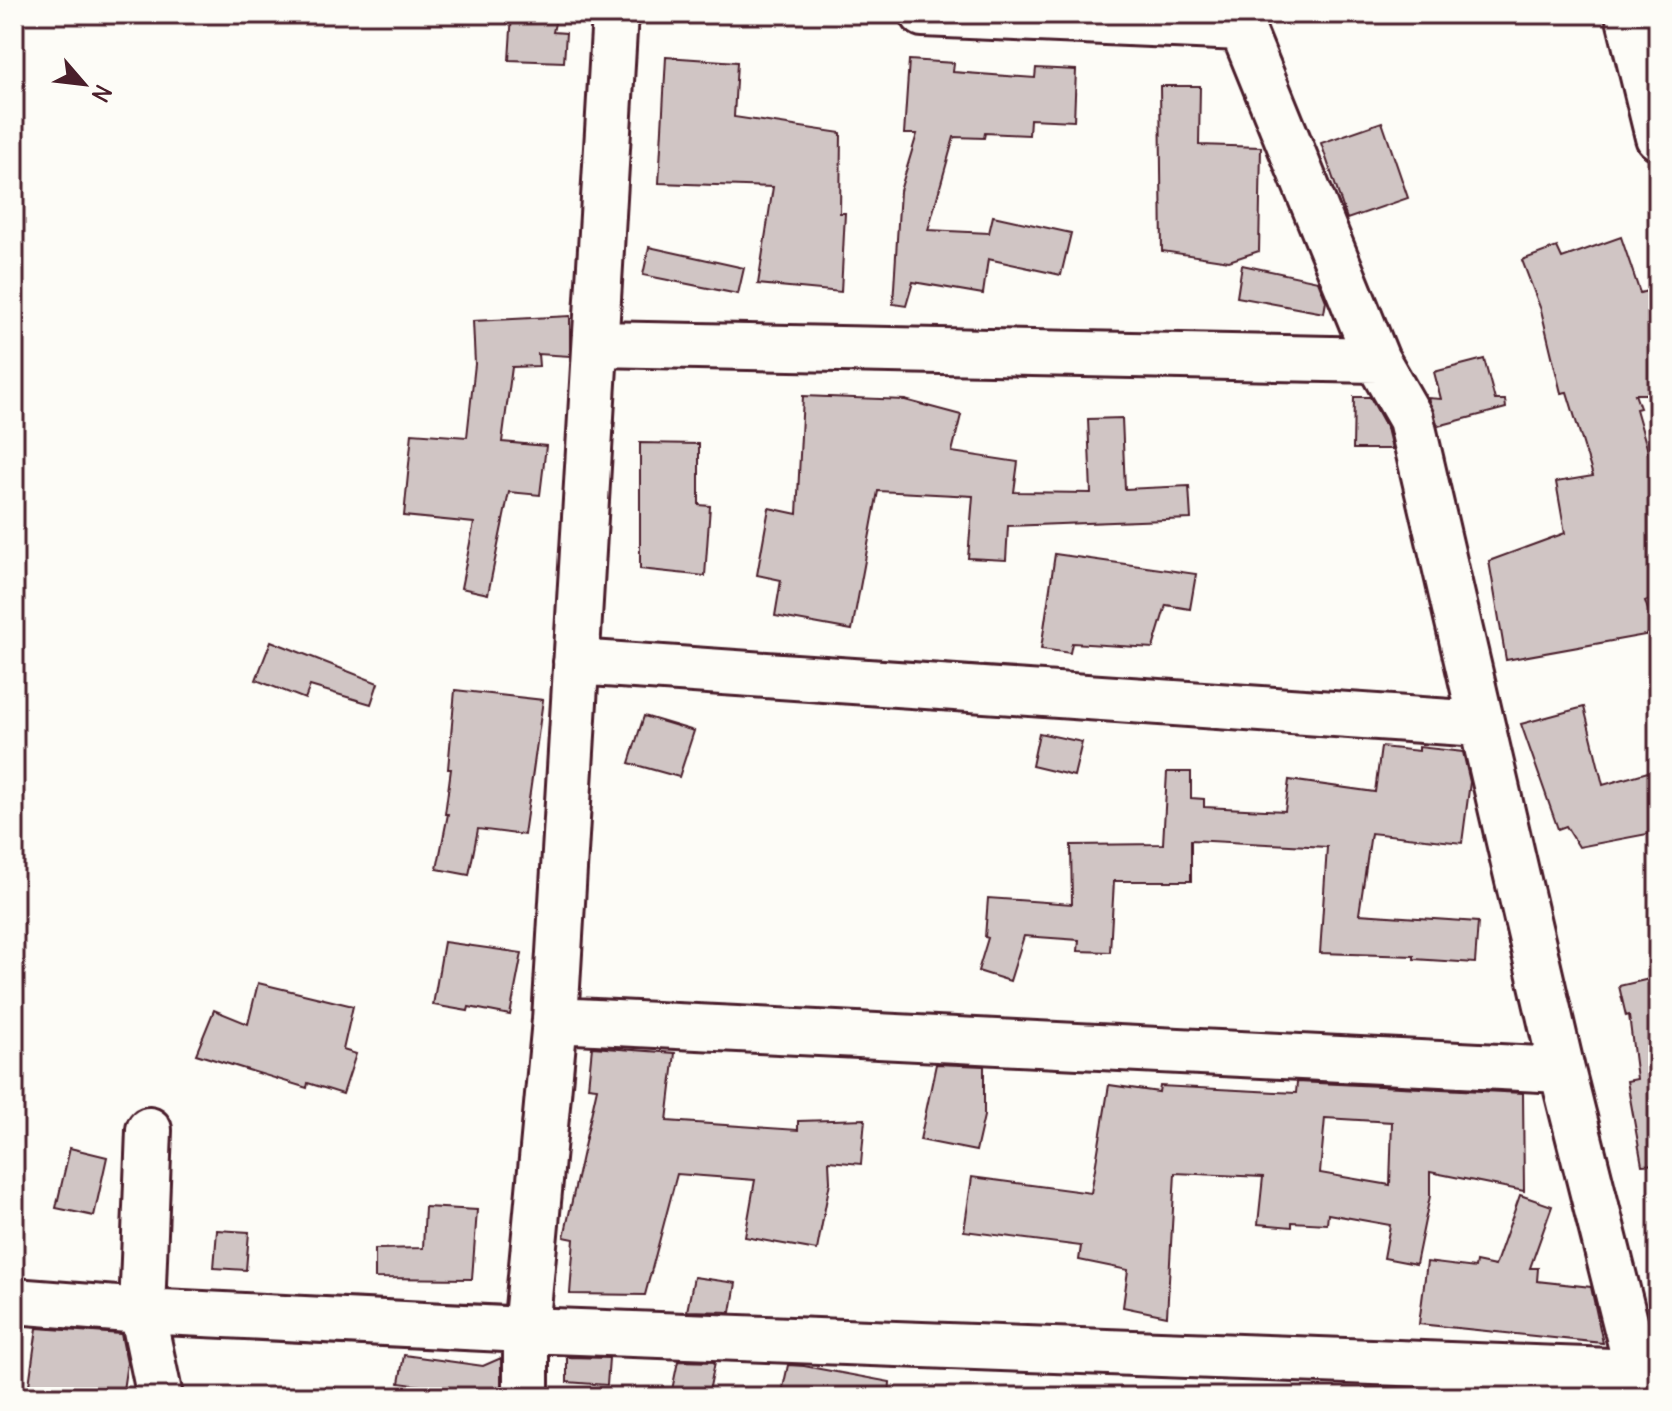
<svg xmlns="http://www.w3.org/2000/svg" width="1672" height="1411" viewBox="0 0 1672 1411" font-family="Delius,sans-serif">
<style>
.building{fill:#d0c5c4;stroke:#4a1f2b;stroke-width:2;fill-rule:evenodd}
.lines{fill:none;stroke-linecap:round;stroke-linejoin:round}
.minor-casing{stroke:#4a1f2b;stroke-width:50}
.minor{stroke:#fdfcf7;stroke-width:44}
</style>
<rect width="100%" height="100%" fill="#fdfcf7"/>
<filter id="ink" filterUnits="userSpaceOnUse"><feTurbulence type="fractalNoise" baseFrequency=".0125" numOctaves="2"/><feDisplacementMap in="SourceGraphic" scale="16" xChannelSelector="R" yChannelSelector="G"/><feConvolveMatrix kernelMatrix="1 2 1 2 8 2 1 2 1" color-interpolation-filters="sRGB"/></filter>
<g filter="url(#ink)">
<path class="building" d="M512 14H557L553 32 566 33 564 62 509 60Z
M666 57 737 62 734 117 841 133 840 213H845L841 292 758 284 773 187 659 183Z
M909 60 954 63 953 72 1035 78 1036 68 1076 70 1074 121 1030 119 1029 135 985 133 984 138 954 137 928 230 989 233 993 216 1071 233 1061 275 988 259 983 294 913 282 906 306 893 304 900 191 917 134H904Z
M1160 86H1200L1199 145 1261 147 1259 251 1229 261 1162 251Z
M1382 122 1408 198 1347 219 1321 143Z
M1621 237 1640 293 1658 288V394H1635L1640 408 1636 409 1658 486V597L1645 601 1656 633 1506 660 1489 561 1565 533 1556 482 1593 476 1567 392 1561 393 1541 310 1522 260 1557 247 1562 258Z
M649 247 744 268 738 294 643 275Z
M1242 265 1318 281 1326 301 1324 313 1237 297Z
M570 316V356L538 354 539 366 512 367 502 442 546 446 540 495 509 492 488 594 461 588 474 523 404 516 412 433 467 437 475 364 473 321Z
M1484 359 1495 400H1505L1506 408 1438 426 1428 398 1441 399 1434 372Z
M803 396 905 400 961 415 952 452 1018 462 1014 492 1091 493 1088 419 1122 418 1125 489 1189 486 1191 519 1008 526 1006 560 968 558 973 496 878 491 852 630 775 616 781 580 757 575 769 508 797 514Z
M1354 397H1370L1387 428 1392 449H1353Z
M640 443 699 444V505L710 506 705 576 640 569Z
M1055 554 1196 574 1190 609 1166 605 1153 648 1072 643 1070 653 1041 649Z
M271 641 378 683 371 704 310 686 305 699 256 680Z
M455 690 543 700 524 835 478 829 469 875 437 869 448 814H445L451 769H448Z
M1584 707 1603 785 1658 769V832L1579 847 1566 826 1558 829 1521 724Z
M644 716 694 731 679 777 629 763Z
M1039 733 1082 742 1074 776 1032 766Z
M1381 747 1419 751V747L1463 752 1470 782 1462 843 1371 833 1359 914 1478 922 1475 963 1414 959V956L1320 953 1327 847 1191 840V881H1114L1110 952 1078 951 1079 940 1024 936 1010 981 978 971 988 938 985 937 988 898 1072 904 1071 845 1163 844 1167 772H1191V798L1204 799V807L1285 811 1289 780 1375 792Z
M444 942 522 953 510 1015 469 1007 468 1011 433 1005Z
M1658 977V1164L1642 1165 1627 1081 1637 1079 1629 1015 1626 1016 1619 986Z
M258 983 353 1006 343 1050 356 1054 343 1094 308 1083 307 1088 196 1054 214 1010 248 1024Z
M592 1047 675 1053 667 1121 798 1130V1121L865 1119 861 1164 829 1161 830 1182 817 1250 745 1237 755 1180 677 1174 645 1295 570 1294 574 1239 564 1237 597 1088 588 1087Z
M936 1064 984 1066V1116L976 1151 920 1140Z
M1297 1082 1523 1093 1524 1191 1430 1172V1196L1416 1264 1384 1258 1390 1225 1328 1214 1327 1224 1292 1222V1227L1258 1224 1263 1177 1175 1173 1167 1316 1123 1307 1128 1270 1079 1260 1081 1246 964 1231 972 1177 1091 1193 1109 1085 1159 1092 1160 1086 1296 1093ZM1325 1118 1392 1122 1390 1185 1320 1173Z
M70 1148 107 1157 94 1216 56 1208Z
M1520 1195 1552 1206 1530 1268H1538L1537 1281 1591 1287 1603 1343 1419 1324 1427 1262 1475 1268 1476 1262 1495 1266Z
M425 1207 477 1210 472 1279 375 1278V1249L423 1248Z
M217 1230 249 1232 246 1270 214 1268Z
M694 1277 736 1283 731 1312 687 1311Z
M37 1328 121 1334 127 1363 122 1397 29 1385Z
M404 1355 483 1366 501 1358V1397L399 1383Z
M567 1357 609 1358 607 1385 567 1382Z
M678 1361 715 1362 709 1392 672 1390Z
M788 1365 804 1366 890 1382 889 1397H781Z"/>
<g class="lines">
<g class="minor-casing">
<path id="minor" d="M615 14 555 1020 526 1330 1637 1372
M923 14 1242 28
M1241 14 1242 28 1377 360 1411 419 1562 1070 1644 1397
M1628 14 1658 137
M597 344 1377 360
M576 662 1480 724
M555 1020 1562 1070
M149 1130 142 1311 160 1397
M14 1301 142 1311 526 1330V1397"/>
</g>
<use href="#minor" class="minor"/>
</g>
</g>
<rect width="1672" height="1411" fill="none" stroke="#fdfcf7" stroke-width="48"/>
<rect x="24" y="24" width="1624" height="1363" fill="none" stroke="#4a1f2b" stroke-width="3" filter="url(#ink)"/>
<g transform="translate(84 84) rotate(118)" stroke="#fdfcf7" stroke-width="6" paint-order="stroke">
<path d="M0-6L14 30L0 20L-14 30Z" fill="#4a1f2b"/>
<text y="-12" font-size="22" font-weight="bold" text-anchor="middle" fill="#4a1f2b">N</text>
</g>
</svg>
